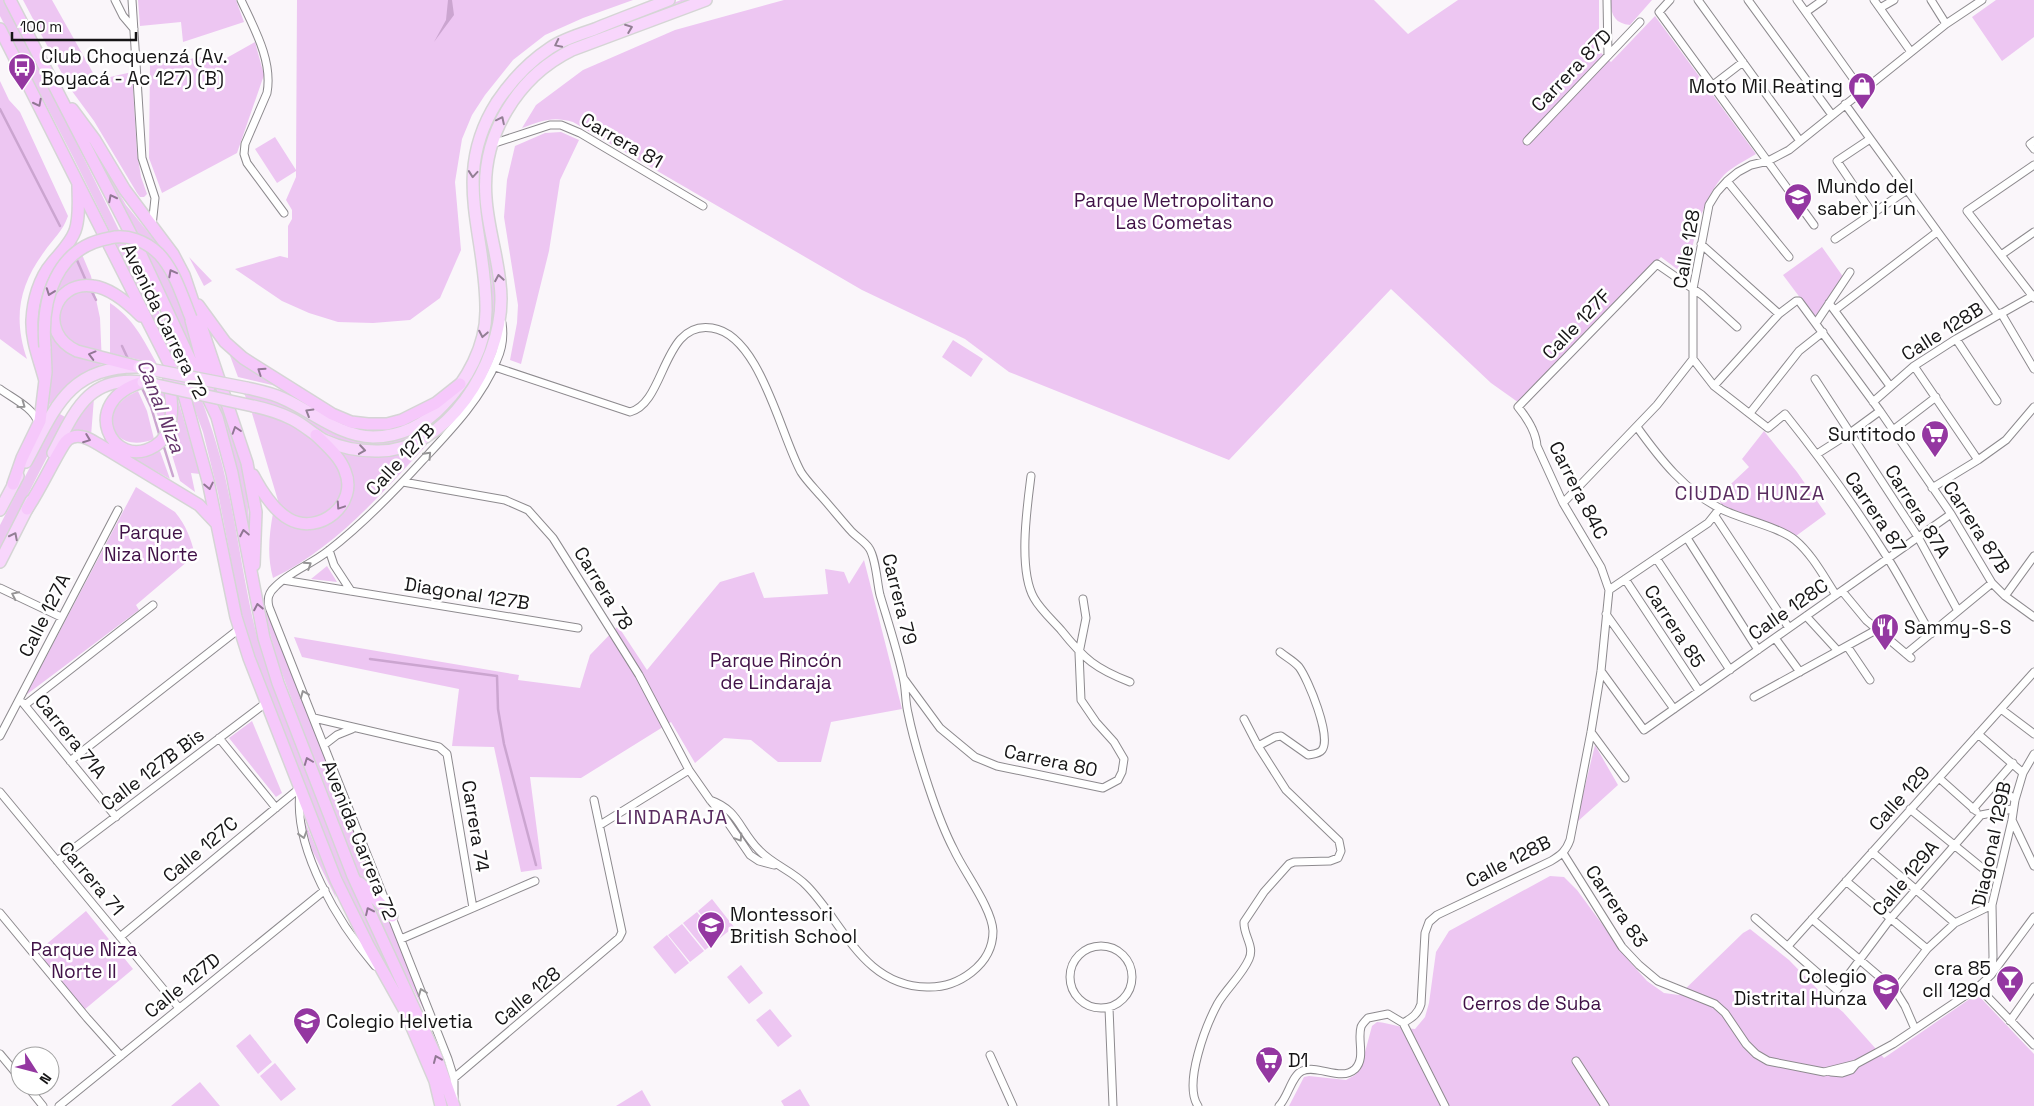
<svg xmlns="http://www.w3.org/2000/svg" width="2034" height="1106" viewBox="0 0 2034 1106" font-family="'Space Grotesk',sans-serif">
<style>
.green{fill:#edc6f2}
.water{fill:#cba5d0}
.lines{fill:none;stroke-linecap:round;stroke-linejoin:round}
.stream{stroke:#cba5d0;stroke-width:2.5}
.minor-casing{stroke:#8d8a8e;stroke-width:9}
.primary-casing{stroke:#d5d5d5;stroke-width:14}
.trunk-casing{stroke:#d5d5d5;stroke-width:14}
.minor{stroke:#fff;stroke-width:7}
.primary{stroke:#f8d6fc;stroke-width:11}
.trunk{stroke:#f6c8fb;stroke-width:11}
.primary-bridge-casing{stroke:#d5d5d5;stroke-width:14;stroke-linecap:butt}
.trunk-bridge-casing{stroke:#d5d5d5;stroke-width:14;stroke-linecap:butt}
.primary-bridge{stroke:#f8d6fc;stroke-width:11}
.trunk-bridge{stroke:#f6c8fb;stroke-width:11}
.oneway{stroke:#927f94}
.oneway2{stroke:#917794}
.oneway3{stroke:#969596}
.labels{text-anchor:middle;stroke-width:5;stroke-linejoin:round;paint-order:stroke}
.poi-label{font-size:19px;fill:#151415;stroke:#fff;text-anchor:start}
.street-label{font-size:19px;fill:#151415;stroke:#fff}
.park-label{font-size:19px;fill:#401147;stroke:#fff}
.water-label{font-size:20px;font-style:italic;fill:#63336a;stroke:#fff}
.neighbourhood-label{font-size:20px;letter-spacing:1px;fill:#592c60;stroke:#fff}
</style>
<rect width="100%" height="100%" fill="#faf6fa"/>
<path class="green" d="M0 0H3L55 99 201 398C212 428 222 459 228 490 239 540 245 591 258 640L349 879 397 984 370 938 341 878 250 643 241 612 218 493 203 432 185 383 73 157 0 16Z
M23 0H52L97 80 132 72 137 152 141 177 147 194 144 197H140L137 193 94 121 69 87Z
M138 0H236L244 22 183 42 181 22 140 26Z
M297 0H633L583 18 545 35 513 60 485 95 472 115 462 139 455 182 461 250 440 298 410 320 373 323 338 322 309 313 282 301 235 269 280 256 288 258V226L292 219V210L286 200 296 177V171L277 183 255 149 275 137 296 170Z
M681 0H688C665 7 643 17 621 25 598 34 575 41 555 54 500 87 479 144 479 205 479 214 482 223 484 231 488 251 493 271 495 291 496 305 495 319 492 333 479 393 422 458 354 444 328 438 306 420 282 409 271 404 258 401 246 398L244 393C258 396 272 400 284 405 313 419 339 441 371 441 400 442 422 431 443 412 481 378 497 328 491 278 488 254 480 231 477 207 474 173 481 137 499 108 511 87 532 64 554 51 570 41 588 35 606 29 631 19 656 10 681 0Z
M784 0H1374L1408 34 1458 0H1599V51L1611 62 1655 16 1756 154C1746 160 1732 167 1724 175 1699 203 1694 242 1686 276L1661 257 1522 405 1491 383 1391 289 1229 460 1009 372 965 339 862 290 573 122C552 116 542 121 522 128L536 105 583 70 675 30Z
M1611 0H1652L1630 25C1615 24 1610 14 1611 0Z
M1996 0H2034V37L2002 61 1972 17Z
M255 42 264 75 237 153 162 193 149 158 150 64 185 60 199 57 223 60Z
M0 81 9 100 20 112 68 216C63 231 53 239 44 252 19 286 13 318 27 359L0 339Z
M561 132 579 140 560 180 549 251 521 364 510 360 517 323 518 305 504 217 507 180 515 146 545 133Z
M97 155 126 205 161 248 172 265 165 269 186 319 195 359 159 284 139 235 94 156Z
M76 240 91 276 100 318 102 364 72 383 46 408 37 317 38 305 48 274Z
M1822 247 1844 278 1816 319 1783 275Z
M189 257 212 281 204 286Z
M110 303C134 319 143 339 157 364L110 353Z
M194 318C216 385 251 462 249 534 237 460 215 389 194 318Z
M953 340 983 359 971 377 942 357Z
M229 353 241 364 276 386 238 377Z
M147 389 164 393 167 408 163 429Z
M138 391 147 411 154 439C111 456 94 409 138 391Z
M94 398 91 436 83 432 69 431 87 404Z
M178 400 200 474 191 473 195 492 180 481 168 442 176 422Z
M251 410C280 413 337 448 343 479 346 495 332 514 317 518 303 523 288 513 279 504Z
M58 413 67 418 0 549V525Z
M1764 431 1797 472 1826 514 1796 536 1722 505 1717 497 1749 467 1742 459Z
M431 440C383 492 337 547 273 578 267 556 269 536 273 513L284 522 300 527 350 499 353 479 339 451 407 450Z
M160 451 170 479 125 454 146 456Z
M136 487 175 512C186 525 191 539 195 555L136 605 139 610 26 695Z
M864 560 902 709 831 722 821 762H778L751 740 724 738 695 763 671 722 581 778 530 777 542 869 521 872 494 747 452 746 459 689 302 657 294 637 519 675 518 680 580 688 590 655 618 626 647 670 720 582 754 572 764 598 828 594 825 569 844 572 849 584Z
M327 566 337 582 311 579Z
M260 594H262L265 605 381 900 357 876 276 657Z
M252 721 282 793 276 797 229 738Z
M1595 745 1618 785 1576 823Z
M303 817 335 892 336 898 312 850Z
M1550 876 1564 877 1577 890 1630 962 1647 981 1664 993 1679 995 1743 933 1750 929 1789 960 1828 1000 1843 1012 1884 1058 1971 998 1979 996 2034 1054V1106H1289L1304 1077 1309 1076 1346 1080 1355 1075 1361 1067 1372 1026 1377 1022C1391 1023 1400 1028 1415 1029L1425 1017 1429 1003 1436 952 1449 931Z
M712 899 734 927 720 938 698 911Z
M375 903 390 917 428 1018 369 904Z
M86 911 133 969 84 1010 37 952Z
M697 912 719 939 705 950 683 923Z
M682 924 704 951 690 962 668 935Z
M667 935 689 963 675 974 653 947Z
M741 965 763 993 749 1004 727 977Z
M770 1009 792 1036 778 1047 756 1020Z
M250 1034 272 1062 258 1074 236 1046Z
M275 1063 296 1089 281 1101 260 1076Z
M200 1082 220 1106H171Z
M800 1089 810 1106H784L781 1101Z
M642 1090 651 1106H616Z"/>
<path class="water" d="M448 0H452L454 15 434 42 446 20Z"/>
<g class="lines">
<path class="stream" d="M0 109 60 226
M76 258 87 283
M91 290 96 300
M122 346 129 361
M141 386 151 407 160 437
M163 444 173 476
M370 659 497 676 498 709 504 744 536 865"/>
<g class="minor-casing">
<path id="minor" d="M115 0 123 16 134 29
M132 0 142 158 155 198 152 226
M241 0C254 28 273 61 267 93L245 144 244 154 247 163 284 213
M1607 0 1608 55
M1670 0 1659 12 1814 225
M1698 0 1800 141
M1748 0 1832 115
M1797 0 1862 91
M1874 0 1911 52
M1931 0 1946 24
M1880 8 1894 0
M1806 12 1823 0
M1713 85 1743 62
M1845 104 1998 315
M1870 139 1837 161 1872 213
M1527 141 1640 22
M2034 141 2030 144 2034 149
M492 144 550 125H561L580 133 703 206
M2034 165 1967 211 2034 298
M1727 181 1789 257
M1835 239 1907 190
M1701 244 1779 314
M2001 255 2034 232
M1829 303 1890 386
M1835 310 1937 232
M2001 313 2034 369
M1816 323 1850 272
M1956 339 1997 401
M1693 359 1714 386 1768 428 1785 414C1822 460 1856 508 1887 557 1903 582 1916 609 1931 634
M1914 366 1978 460
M495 367 630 412C666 403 662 320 712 328 760 335 780 434 801 472 806 480 814 488 820 495 831 507 841 520 852 532 857 537 865 542 869 548 876 558 877 583 880 595 888 622 897 649 903 677 906 688 905 701 908 713 913 738 921 764 929 788 936 809 944 831 954 850 964 872 992 908 993 931 993 965 958 988 927 987 863 986 844 924 807 886 793 871 773 865 759 850 739 830 739 810 710 800
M1815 379 1918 537 1958 611
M1714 386 1779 314 1796 301H1799L1880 411 1951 514 1992 583 2005 596 2034 617
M0 389C12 398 34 408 38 423
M1873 402 1914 366 1956 339 2034 295
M1750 413 1799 351 1823 332
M1637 427C1660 459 1685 491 1721 509 1741 519 1779 527 1795 540 1812 554 1824 577 1836 595
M1893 430 1936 397
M1817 454 1850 433 1880 411
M1031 476C1027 507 1018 570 1034 598 1040 609 1052 620 1061 630 1084 659 1096 669 1130 682
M403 482 505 500 528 510 553 538 639 675 689 770 710 800 722 814 750 855 759 861 774 865
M1932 488 1978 460 2006 440 2034 407
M1563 503 1657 405 1693 359V289L1709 205 1717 192 1727 181 1738 172 1751 165 1768 161 1789 150 1946 24 1982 0
M1715 516 1789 628
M1687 538 1758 650
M329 550 334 565 351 591
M1656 558 1730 670
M1625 579 1699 691
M283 580 578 628
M0 588 61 617
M1609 590 1601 567 1563 503 1537 446C1536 432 1527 418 1518 407L1657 264 1702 295 1737 327
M1842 591 1866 620 1911 658
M2005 596 2034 556
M1606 614 1674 709
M1806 616 1838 651
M1775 638 1800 672
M1847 646 1870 680
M1906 654 1992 583
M1601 671 1644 730 1951 514
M904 679 940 728 975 757 997 766 1103 788 1118 780 1122 772 1124 759 1114 742 1096 722 1081 700 1079 653 1086 618 1083 599
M1754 697 1876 630
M23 703 116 817
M25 705 153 605
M2001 709 2034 734
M314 718 439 747 447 754 473 908
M1591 732 1625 778
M1978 734 2023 773
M0 736 118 510
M219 738 276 808
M324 745 337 735 352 729
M1258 746 1275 737 1281 736 1308 755C1313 754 1319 754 1322 750 1332 737 1308 679 1299 667 1294 661 1286 657 1280 652
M70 761 239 629
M1939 778 1976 811
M1996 783 2015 800
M0 792 179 1008
M300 792C293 849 339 924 375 966
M1910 809 1997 880
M1973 809 2013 763
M2012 820 2034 866
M600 825 689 770
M1872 852 1955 923
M1563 853 1622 947 1639 965 1658 981 1715 1004 1725 1013 1746 1044 1756 1054 1768 1061 1824 1072 1856 1064
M57 861 267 702
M1846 881 1927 949
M0 913 87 1018 121 1056
M1755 918 1837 990 1891 918 1981 815 2012 809
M1812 919 1895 990 1905 1006 1915 1029
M120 937 301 787
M401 939 535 881
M1070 977a31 31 0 1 1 62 0a31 31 0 1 1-62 0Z
M1788 946 2034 672
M1991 974 1993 957 1992 905 2012 820 2015 800 2023 773 2034 754
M1978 987 2034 1045
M1895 990 1927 949 1955 923 1992 905
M1109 1008 1113 1106
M2010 1021 2034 987
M1403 1023C1412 1018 1418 1014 1421 1004L1425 933 1429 922 1437 915 1551 861C1561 855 1566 851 1570 840L1591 732 1601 671 1609 590 1708 523 1720 508
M1403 1023 1445 1106
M0 1054 20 1078
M990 1055 1013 1106
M1576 1061 1605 1106
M1831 1072 1842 1073 1851 1070 1856 1064 1893 1044 1978 987 1991 975 2034 917
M454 1078 619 938 622 932 594 800
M27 1086 43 1106
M454 1099V1078L448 1059 269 607C267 599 268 593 275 587 289 572 312 564 328 551 363 524 393 493 422 461 450 431 482 398 497 360 502 349 504 336 502 323
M59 1106 325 890
M1198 1106C1183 1084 1206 1025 1218 1003 1227 988 1242 975 1249 959 1255 946 1243 935 1244 922L1264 892 1289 864 1294 862 1330 861 1338 858 1341 851 1339 841 1286 790 1258 746 1244 719
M1279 1106C1288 1097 1292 1075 1302 1071 1318 1064 1341 1082 1355 1069 1366 1058 1357 1040 1361 1027 1362 1024 1366 1020 1368 1018L1388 1014 1403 1023"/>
</g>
<g class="primary-casing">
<path id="primary" d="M247 388C260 391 272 393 284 399 313 412 339 436 373 437 400 437 425 425 443 405 467 381 486 346 486 311 487 234 450 176 497 102 511 81 529 62 550 48 563 39 580 34 595 29 619 19 644 10 669 0
M253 406C267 409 280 413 292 419 304 425 313 434 324 440 339 447 359 451 376 451 447 453 501 363 501 299 501 265 488 232 486 198 481 136 517 77 572 50L706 0
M53 453C75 411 88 375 143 382
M26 462C54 411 67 367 136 367
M0 510 18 476
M0 562 31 501"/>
</g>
<g class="trunk-casing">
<path id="trunk" d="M10 0 135 242 217 417 232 473 264 638 278 683 353 876 436 1056 454 1106
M0 29 183 391 208 481 236 617 249 658 336 880 368 945 405 1011 435 1081 441 1106
M72 109 95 140 125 190 173 254 184 275 247 463 256 512 254 565
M198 305 225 342 243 358 332 414 351 422 368 424H387L402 420 436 403 460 384
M191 320 209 387
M139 367 77 351C37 333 53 280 93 286 111 288 129 304 141 316
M45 381C40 361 31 341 32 320 33 301 39 278 52 263 60 253 70 244 75 231 80 217 78 200 78 185
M143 382C77 401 112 472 155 446 165 440 170 428 171 417 173 405 170 391 169 379
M253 475C261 490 273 510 289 519 319 536 359 504 345 471 340 457 327 446 316 435
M13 484 22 458 40 421 46 372 45 347
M27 509C41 488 51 465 64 444 66 441 69 438 73 437 82 434 91 440 98 444L199 505 216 523
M360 883 392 916"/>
</g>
<use href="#minor" class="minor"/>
<use href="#primary" class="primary"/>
<use href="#trunk" class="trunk"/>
<g class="primary-bridge-casing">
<path id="primary-bridge" d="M139 367 247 388
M143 382 253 406"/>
</g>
<g class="trunk-bridge-casing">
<path id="trunk-bridge" d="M45 347C41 299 56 247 110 238 127 234 146 241 159 254 175 271 182 296 191 318"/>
</g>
<use href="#primary-bridge" class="primary-bridge"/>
<use href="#trunk-bridge" class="trunk-bridge"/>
</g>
<defs><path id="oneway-chevron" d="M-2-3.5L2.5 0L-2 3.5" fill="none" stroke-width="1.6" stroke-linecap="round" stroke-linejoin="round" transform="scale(1.25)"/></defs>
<g class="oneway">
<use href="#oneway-chevron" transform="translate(629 28) rotate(-21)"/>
<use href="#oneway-chevron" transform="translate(558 44) rotate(154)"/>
<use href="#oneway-chevron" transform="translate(501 120) rotate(-64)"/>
<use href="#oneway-chevron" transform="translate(473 174) rotate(95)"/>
<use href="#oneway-chevron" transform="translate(499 278) rotate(-100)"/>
<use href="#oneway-chevron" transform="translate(483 334) rotate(101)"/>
<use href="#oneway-chevron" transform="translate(309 412) rotate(-149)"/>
<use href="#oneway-chevron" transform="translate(362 450) rotate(8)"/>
<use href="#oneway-chevron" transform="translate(14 536) rotate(-63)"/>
</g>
<g class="oneway2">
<use href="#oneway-chevron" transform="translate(38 103) rotate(63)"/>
<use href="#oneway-chevron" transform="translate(112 198) rotate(-117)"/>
<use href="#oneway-chevron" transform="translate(172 273) rotate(-118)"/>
<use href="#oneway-chevron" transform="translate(50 292) rotate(110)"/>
<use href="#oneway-chevron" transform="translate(92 355) rotate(-165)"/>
<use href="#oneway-chevron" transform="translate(261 371) rotate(-146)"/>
<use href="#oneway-chevron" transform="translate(236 430) rotate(-108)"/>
<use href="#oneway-chevron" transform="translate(87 439) rotate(21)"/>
<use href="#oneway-chevron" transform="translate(209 486) rotate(78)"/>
<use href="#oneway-chevron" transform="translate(340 506) rotate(124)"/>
<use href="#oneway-chevron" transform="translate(244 533) rotate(-101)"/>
<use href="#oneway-chevron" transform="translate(258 607) rotate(-101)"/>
<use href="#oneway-chevron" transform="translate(308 761) rotate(-111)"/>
<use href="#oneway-chevron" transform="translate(369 911) rotate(-115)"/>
<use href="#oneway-chevron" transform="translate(437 1059) rotate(-113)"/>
</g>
<g class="oneway3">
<use href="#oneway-chevron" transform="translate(22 405) rotate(36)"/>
<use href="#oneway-chevron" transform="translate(428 455) rotate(-47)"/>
<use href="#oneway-chevron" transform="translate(308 565) rotate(-33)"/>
<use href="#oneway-chevron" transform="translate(15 595) rotate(-154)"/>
<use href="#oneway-chevron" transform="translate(304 694) rotate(-112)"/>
<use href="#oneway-chevron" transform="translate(303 835) rotate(73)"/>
<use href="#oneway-chevron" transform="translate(739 838) rotate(57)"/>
<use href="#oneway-chevron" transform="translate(422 992) rotate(-111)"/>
</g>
<defs>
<g id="bus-pin" transform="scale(1.4375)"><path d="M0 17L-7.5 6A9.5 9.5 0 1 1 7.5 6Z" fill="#9437a1" stroke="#fff"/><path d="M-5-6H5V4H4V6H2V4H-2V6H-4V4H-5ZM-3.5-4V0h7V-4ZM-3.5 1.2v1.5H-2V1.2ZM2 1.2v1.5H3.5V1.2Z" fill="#fff"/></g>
<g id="shop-pin" transform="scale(1.4375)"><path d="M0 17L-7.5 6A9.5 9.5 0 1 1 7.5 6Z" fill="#9437a1" stroke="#fff"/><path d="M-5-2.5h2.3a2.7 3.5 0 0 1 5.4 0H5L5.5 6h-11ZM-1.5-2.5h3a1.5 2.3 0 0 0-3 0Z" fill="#fff"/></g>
<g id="school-pin" transform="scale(1.4375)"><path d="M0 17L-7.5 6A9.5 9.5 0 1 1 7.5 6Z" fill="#9437a1" stroke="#fff"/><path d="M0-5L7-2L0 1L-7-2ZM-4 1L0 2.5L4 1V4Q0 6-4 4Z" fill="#fff"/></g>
<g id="supermarket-pin" transform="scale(1.4375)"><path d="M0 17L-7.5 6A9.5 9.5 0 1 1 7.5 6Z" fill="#9437a1" stroke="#fff"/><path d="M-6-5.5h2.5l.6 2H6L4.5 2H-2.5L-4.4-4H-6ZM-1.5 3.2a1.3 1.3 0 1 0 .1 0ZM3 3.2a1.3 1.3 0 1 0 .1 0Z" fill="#fff"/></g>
<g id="restaurant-pin" transform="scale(1.4375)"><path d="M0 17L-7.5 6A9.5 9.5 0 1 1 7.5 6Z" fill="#9437a1" stroke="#fff"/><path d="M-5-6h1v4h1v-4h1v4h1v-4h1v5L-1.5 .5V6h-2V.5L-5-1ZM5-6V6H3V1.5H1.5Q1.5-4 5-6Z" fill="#fff"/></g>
<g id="bar-pin" transform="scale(1.4375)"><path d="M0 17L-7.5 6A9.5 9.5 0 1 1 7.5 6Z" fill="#9437a1" stroke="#fff"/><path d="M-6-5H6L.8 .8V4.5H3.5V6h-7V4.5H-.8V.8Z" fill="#fff"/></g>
</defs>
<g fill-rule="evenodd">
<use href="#bus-pin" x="22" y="67"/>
<use href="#shop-pin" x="1862" y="86"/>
<use href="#school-pin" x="1798" y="197"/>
<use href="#supermarket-pin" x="1935" y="434"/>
<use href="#restaurant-pin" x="1885" y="627"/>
<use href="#school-pin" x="711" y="925"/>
<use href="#bar-pin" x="2010" y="979"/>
<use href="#school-pin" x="1886" y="987"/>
<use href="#school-pin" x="307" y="1021"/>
<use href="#supermarket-pin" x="1269" y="1060"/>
</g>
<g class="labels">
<g class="poi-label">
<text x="41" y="63">Club Choquenzá (Av.<tspan x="41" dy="22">Boyacá - Ac 127) (B)</tspan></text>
<text x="1843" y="93" text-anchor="end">Moto Mil Reating</text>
<text x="1817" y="193">Mundo del<tspan x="1817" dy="22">saber j i un</tspan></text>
<text x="1916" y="441" text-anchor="end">Surtitodo</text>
<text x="1904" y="634">Sammy-S-S</text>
<text x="730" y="921">Montessori<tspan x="730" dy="22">British School</tspan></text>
<text x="1991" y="975" text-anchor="end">cra 85<tspan x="1991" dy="22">cll 129d</tspan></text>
<text x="1867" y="983" text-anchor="end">Colegio<tspan x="1867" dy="22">Distrital Hunza</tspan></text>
<text x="326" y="1028">Colegio Helvetia</text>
<text x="1288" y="1067">D1</text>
</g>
<g class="street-label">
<text transform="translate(1571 70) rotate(-46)" y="7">Carrera 87D</text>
<text transform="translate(622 140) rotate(30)" y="7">Carrera 81</text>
<text transform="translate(1686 249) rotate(-80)" y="7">Calle 128</text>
<text transform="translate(165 321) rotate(64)" y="7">Avenida Carrera 72</text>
<text transform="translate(1576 324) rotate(-46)" y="7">Calle 127F</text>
<text transform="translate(1942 331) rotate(-32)" y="7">Calle 128B</text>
<text transform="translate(400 459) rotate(-47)" y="7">Calle 127B</text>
<text transform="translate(1579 490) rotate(63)" y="7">Carrera 84C</text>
<text transform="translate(1918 511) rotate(58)" y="7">Carrera 87A</text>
<text transform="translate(1876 512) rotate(56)" y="7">Carrera 87</text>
<text transform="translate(1977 527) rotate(57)" y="7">Carrera 87B</text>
<text transform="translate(604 588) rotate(58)" y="7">Carrera 78</text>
<text transform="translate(467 593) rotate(9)" y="7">Diagonal 127B</text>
<text transform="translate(900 599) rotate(76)" y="7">Carrera 79</text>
<text transform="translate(1788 609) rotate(-35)" y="7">Calle 128C</text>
<text transform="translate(44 615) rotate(-63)" y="7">Calle 127A</text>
<text transform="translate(1675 626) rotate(57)" y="7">Carrera 85</text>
<text transform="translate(71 736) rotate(51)" y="7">Carrera 71A</text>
<text transform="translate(1051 760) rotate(12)" y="7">Carrera 80</text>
<text transform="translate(152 769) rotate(-37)" y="7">Calle 127B Bis</text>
<text transform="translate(1899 798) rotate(-48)" y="7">Calle 129</text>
<text transform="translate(476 826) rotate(81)" y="7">Carrera 74</text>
<text transform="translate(360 840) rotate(68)" y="7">Avenida Carrera 72</text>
<text transform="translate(1991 844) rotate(-78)" y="7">Diagonal 129B</text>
<text transform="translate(200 849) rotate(-40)" y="7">Calle 127C</text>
<text transform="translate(1508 861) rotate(-27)" y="7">Calle 128B</text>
<text transform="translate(92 878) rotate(50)" y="7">Carrera 71</text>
<text transform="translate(1905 878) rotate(-50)" y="7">Calle 129A</text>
<text transform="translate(1617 906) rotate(56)" y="7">Carrera 83</text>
<text transform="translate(182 985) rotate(-39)" y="7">Calle 127D</text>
<text transform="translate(527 996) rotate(-40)" y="7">Calle 128</text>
</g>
<g class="park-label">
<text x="1174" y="207">Parque Metropolitano<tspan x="1174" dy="22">Las Cometas</tspan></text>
<text x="151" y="539">Parque<tspan x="151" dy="22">Niza Norte</tspan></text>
<text x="776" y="667">Parque Rincón<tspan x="776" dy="22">de Lindaraja</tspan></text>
<text x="84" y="956">Parque Niza<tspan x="84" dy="22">Norte II</tspan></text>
<text x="1532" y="1010">Cerros de Suba</text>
</g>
<g class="water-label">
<text transform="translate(161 406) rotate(69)" y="7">Canal Niza</text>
</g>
<g class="neighbourhood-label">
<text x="1750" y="500">CIUDAD HUNZA</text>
<text x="672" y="824">LINDARAJA</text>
</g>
</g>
<g transform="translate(35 1071) rotate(126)"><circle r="24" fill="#ffffff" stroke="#a1a1a1"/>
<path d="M0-4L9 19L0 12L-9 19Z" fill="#9437a1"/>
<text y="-8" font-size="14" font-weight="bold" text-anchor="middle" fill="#151415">N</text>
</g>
<path d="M12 32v8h124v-8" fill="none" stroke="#151415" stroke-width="2.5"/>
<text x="20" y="32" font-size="15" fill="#151415" stroke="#ffffff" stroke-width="4" paint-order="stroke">100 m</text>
</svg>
